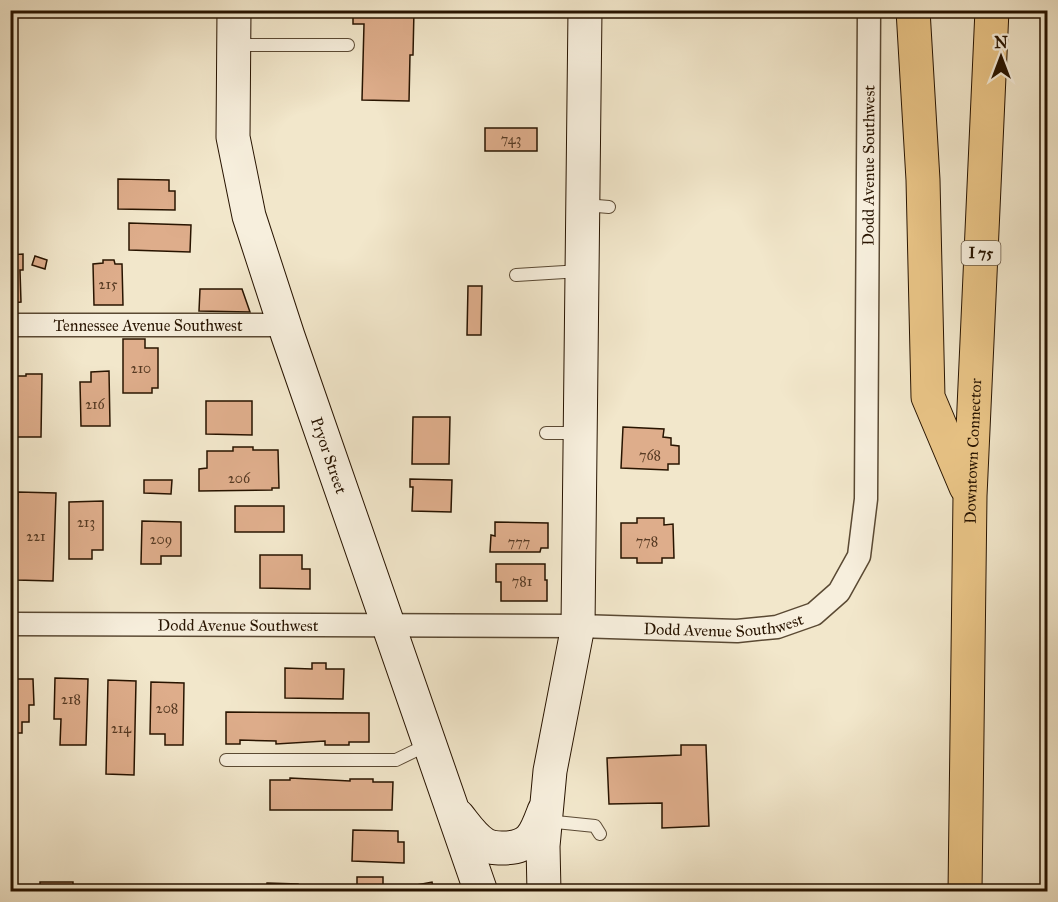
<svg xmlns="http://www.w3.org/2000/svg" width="1058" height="902" viewBox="0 0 1058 902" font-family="'IM FELL Great Primer',serif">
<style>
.building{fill:#dead8b;stroke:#281400;stroke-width:1.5}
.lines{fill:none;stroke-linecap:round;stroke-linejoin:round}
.service-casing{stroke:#5a4933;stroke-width:14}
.minor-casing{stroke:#5a4933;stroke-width:25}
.secondary-casing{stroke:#281400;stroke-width:35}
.motorway-casing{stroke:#281400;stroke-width:35}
.service{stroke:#f7efdd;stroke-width:12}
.minor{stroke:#f7efdd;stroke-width:22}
.secondary{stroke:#f7efdd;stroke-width:33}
.motorway{stroke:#e9c486;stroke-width:33}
.labels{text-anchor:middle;stroke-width:4.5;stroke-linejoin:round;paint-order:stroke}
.number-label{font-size:14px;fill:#563a23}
.shield{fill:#f7efdd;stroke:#665642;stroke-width:1.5}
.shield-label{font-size:15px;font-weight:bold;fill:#281400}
.street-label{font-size:16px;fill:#281400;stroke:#f7efdd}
</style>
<rect width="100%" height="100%" fill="#f2e7cb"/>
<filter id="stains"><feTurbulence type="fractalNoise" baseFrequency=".00333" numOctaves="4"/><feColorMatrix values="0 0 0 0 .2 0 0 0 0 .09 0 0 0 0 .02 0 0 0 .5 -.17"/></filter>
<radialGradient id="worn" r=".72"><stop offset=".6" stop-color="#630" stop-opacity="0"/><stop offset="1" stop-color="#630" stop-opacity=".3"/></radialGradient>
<path class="building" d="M353 10H414L413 55H410L409 101 362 100 364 24H353Z
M485 128H537V151H485Z
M118 179 169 180V191H175V210L118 209Z
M129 223 191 225 190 252 129 250Z
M23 254V270H20L21 302 10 303V255Z
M35 256 47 260 45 269 32 265Z
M103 260H114L115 264H122L123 305H94L93 264 103 263Z
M468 286H482L481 335H467Z
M200 289H242L250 312 199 311Z
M123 339H145V348H158V388H152V393H123Z
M109 371 110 426H81L80 382H91V372Z
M26 374H42L41 437H16L17 376H26Z
M206 401H252V435L206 434Z
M413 417H450L449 464H412Z
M623 427 664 429 663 437 671 438V445L679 446V464H668V470L621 468Z
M233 447H253V450H278L279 488H272V490L199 491V469L207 468V451H233Z
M410 479 452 480 451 512 412 511 413 487H410Z
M144 480H172L171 494 144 493Z
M18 492 56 493 53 581 16 580Z
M103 501V550H92V559H69V502Z
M235 506H284V532H235Z
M637 518H664V525L673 524 674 558H662V563H637V558H621V523H637Z
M142 521 181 522V556H161V564H141Z
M495 522 548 523V548H541L540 552H490L491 535 495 536Z
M260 555H302V569H310V589L260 588Z
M496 564H545V580H547V601H501V582H496Z
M312 663H326V669H344L343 699 285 698V668L312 669Z
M55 678 88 679 86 745H60L61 719H54Z
M10 679H33L34 705H29V722H22V733H10Z
M108 680 136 681 134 775 106 774Z
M151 682 184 683 183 745H165V734H150Z
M226 712 369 713V742H349V745H325V741L276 744V741L240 740V744H226Z
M681 745H706L709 826 662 828V803L609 804 607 758 681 755Z
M290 778 350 781V779H373V782H393L392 810H270V780H290Z
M353 830 398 831V842H404V863L352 861Z
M357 877H383V892H357Z
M40 882H73V892H40Z
M432 882 434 892H406L405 887Z
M267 883 298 884V892H266Z"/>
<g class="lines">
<g class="service-casing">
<path id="service" d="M235 45H348
M585 205 609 207
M516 275 581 271
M546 433H578
M226 760H396L429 744
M546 821 595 826 600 834"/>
</g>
<g class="minor-casing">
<g id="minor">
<path id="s1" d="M10 325H285"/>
<path id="s2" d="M10 624 578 626 737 631 777 627 814 614 839 592 859 556 866 499 869 10"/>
</g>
</g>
<g class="secondary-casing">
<g id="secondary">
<path id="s3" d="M234 10 233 137 249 216 288 336 481 892"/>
<path d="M458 816C466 826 473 837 484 844 490 848 495 848 502 848 531 848 535 835 544 811"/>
<path d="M544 892 543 846 550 771 578 626 585 10"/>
</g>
</g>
<g class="motorway-casing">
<g id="motorway">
<path d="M913 10 923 180 928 397 966 487"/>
<path id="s4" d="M965 892 970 496 992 10"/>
</g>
</g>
<use href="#service" class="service"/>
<use href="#minor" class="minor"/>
<use href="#secondary" class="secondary"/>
<use href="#motorway" class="motorway"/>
</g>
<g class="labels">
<g class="number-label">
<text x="511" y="144">743</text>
<text x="108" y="289">215</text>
<text x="141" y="373">210</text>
<text x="95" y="409">216</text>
<text x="650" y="460">768</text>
<text x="239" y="483">206</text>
<text x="86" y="527">213</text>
<text x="36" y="541">221</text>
<text x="161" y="544">209</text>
<text x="647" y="546">778</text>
<text x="519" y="547">777</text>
<text x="522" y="586">781</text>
<text x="71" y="704">218</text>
<text x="167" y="713">208</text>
<text x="121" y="733">214</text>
</g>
<rect class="shield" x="961.5" y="241" width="39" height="24" rx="4.5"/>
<g class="shield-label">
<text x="981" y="258">I 75</text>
</g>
<g class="street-label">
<text dy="6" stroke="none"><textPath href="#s2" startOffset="1272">Dodd Avenue Southwest</textPath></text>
<text dy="6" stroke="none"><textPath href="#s1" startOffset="138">Tennessee Avenue Southwest</textPath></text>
<text dy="6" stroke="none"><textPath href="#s4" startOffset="441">Downtown Connector</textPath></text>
<text dy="6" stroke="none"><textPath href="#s3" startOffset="460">Pryor Street</textPath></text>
<text dy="6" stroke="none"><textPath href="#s2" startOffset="714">Dodd Avenue Southwest</textPath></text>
<text dy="6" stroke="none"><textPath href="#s2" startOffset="228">Dodd Avenue Southwest</textPath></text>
</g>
</g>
<rect width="1058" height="902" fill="none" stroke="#f2e7cb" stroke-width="36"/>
<rect x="12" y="12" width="1034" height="878" fill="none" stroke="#281400" stroke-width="3"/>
<rect x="18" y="18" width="1022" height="866" fill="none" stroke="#281400" stroke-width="1.5"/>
<g transform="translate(1001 57)" stroke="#f7efdd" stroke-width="4.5" paint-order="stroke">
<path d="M0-4.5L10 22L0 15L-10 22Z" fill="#281400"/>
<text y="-9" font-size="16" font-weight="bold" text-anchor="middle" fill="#281400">N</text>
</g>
<rect width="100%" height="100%" filter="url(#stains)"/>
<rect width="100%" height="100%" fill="url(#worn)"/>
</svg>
